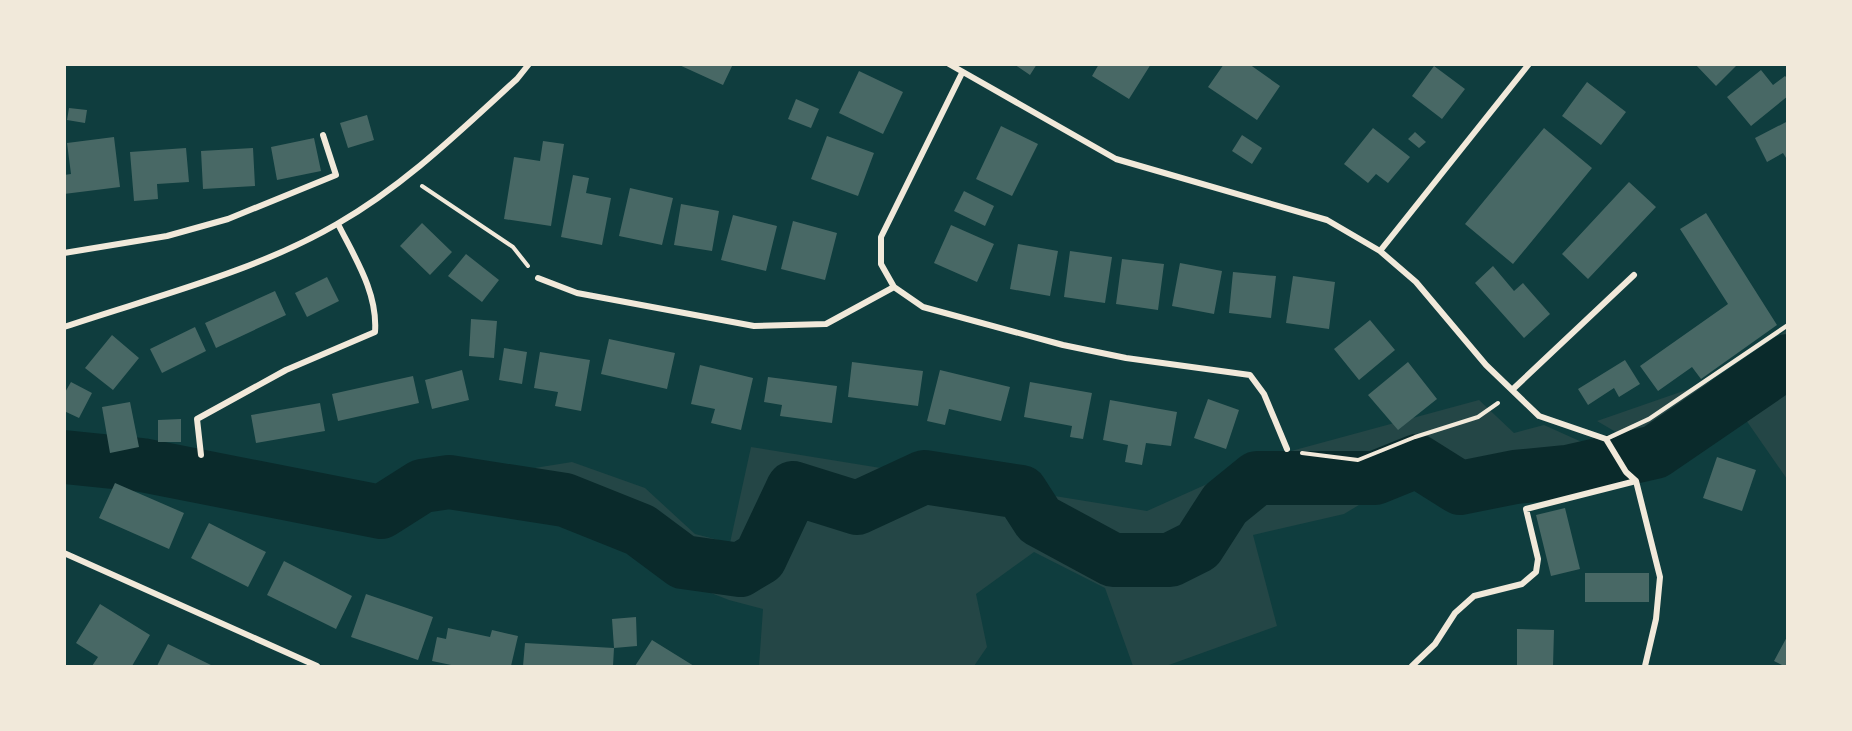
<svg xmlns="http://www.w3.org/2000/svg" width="1852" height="731" viewBox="0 0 1852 731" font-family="Barlow,sans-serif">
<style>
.green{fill:#244646}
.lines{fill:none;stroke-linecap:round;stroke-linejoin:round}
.river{stroke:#0a2a2b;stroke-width:54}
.building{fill:#486865}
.path{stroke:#f1e9da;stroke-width:4}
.service{stroke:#f1e9da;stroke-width:4.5}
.minor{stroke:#f1e9da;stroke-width:6}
</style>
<rect width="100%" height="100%" fill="#0f3d3e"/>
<path class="green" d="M1787 330V479L1746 420 1647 472 1621 435 1597 421 1718 379Z
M1479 400 1514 433 1544 425 1584 443 1605 476 1449 511 1412 473 1344 514 1253 535 1277 626 1166 666H1133L1105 588 1034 552 976 594 987 647 974 666H759L763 609 729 600 688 584 602 523 422 486 572 462 645 488 695 534 730 543 751 447 1147 511 1265 458Z"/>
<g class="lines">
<path class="river" d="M64 457 142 465 381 512 422 486 449 482 565 500 640 530 683 562 740 570 760 558 793 488 857 508 924 477 1021 492 1039 520 1113 560H1170L1198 546 1225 504 1257 478H1375L1417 461 1460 488 1515 477 1567 472 1655 452 1788 361"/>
</g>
<path class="building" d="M677 64H733L723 85Z
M1014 64H1037L1030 75Z
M1099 64H1151L1129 99 1092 76Z
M1224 64H1249L1280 86 1257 120 1208 87Z
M1695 64H1738L1716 86Z
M1434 66 1465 89 1442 119 1412 96Z
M1761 70 1773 85 1785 76 1788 79V96L1751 126 1727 97Z
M859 71 903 92 883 134 839 113Z
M1587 82 1626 112 1601 145 1562 116Z
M796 99 819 109 811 128 788 119Z
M69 108 87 110 85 123 67 120Z
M367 115 374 140 348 148 340 123Z
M1788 121V161L1783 153 1767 162 1755 138Z
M1001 126 1038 144 1012 196 976 179Z
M1373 128 1410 157 1388 183 1376 174 1368 183 1344 164Z
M1544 128 1592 168 1513 264 1465 224Z
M1415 132 1426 142 1419 148 1408 139Z
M1242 135 1262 148 1252 164 1232 151Z
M827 136 874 153 858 196 811 179Z
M114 137 120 187 64 194V175L71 174 67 143Z
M314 138 321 171 277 180 271 147Z
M543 141 564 144 551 226 504 219 514 157 540 161Z
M186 148 189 182 157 184 158 199 134 201 130 152Z
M253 148 255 186 203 189 201 151Z
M573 175 589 178 586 193 611 198 602 245 561 237Z
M1629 182 1656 207 1588 279 1562 254Z
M630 188 673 198 662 245 619 236Z
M964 191 994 206 985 226 954 211Z
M681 204 719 211 712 251 674 245Z
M1706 213 1777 325 1701 379 1692 367 1658 391 1640 366 1728 304 1680 229Z
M733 215 777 226 766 271 721 260Z
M793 221 837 233 825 280 781 269Z
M422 223 452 252 430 275 400 246Z
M951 225 994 244 977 282 934 263Z
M1018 244 1058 251 1050 296 1010 289Z
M1070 251 1112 257 1105 303 1064 297Z
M466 254 499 280 482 302 448 276Z
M1122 259 1164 264 1158 310 1116 304Z
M1180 263 1222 271 1214 314 1172 306Z
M1493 266 1514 291 1523 283 1550 314 1524 338 1475 283Z
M1233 272 1276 276 1271 318 1229 313Z
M1293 276 1335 282 1329 329 1286 323Z
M327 277 339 301 307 317 295 293Z
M275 291 286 315 216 348 205 323Z
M471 319 497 321 494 358 469 356Z
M1370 320 1395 350 1359 380 1334 349Z
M195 327 206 351 162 373 150 349Z
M112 335 139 358 113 390 85 368Z
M609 339 675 353 667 389 601 374Z
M504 348 527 352 522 384 499 380Z
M540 352 590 360 581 411 555 406 558 392 534 388Z
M1625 360 1640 384 1619 397 1614 388 1588 405 1578 389Z
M852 362 923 371 918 406 848 397Z
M1408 362 1437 399 1398 430 1368 395Z
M700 365 753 378 741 430 711 423 715 409 691 404Z
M462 370 469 400 432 409 425 380Z
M940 370 1010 387 1001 421 949 409 945 425 927 421Z
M413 376 419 403 338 421 332 394Z
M768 377 837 386 832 423 780 416 782 405 764 402Z
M71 382 92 393 79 418 64 411V394Z
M1030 382 1092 393 1083 439 1070 437 1072 426 1024 417Z
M1208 399 1239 410 1226 449 1194 438Z
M1110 400 1177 412 1171 446 1146 443 1142 465 1125 462 1128 445 1103 440Z
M130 402 139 447 110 453 102 407Z
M320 403 325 431 256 443 251 415Z
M181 419V442H158V420Z
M1717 457 1756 470 1742 511 1703 498Z
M115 483 184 513 169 549 99 518Z
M1565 508 1580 569 1551 576 1536 515Z
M209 523 266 552 248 587 191 558Z
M284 561 352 596 336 629 267 595Z
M1585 573H1649V602H1585Z
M366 594 433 617 418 660 351 637Z
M100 604 150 635 132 666H92L98 657 76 643Z
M636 617 637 646 614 648 612 619Z
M448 628 490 637 492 630 518 636 511 666H456L432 661 437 637 446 639Z
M1517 629 1554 630 1553 666H1517Z
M1788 635V666H1784L1774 661Z
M652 640 694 666H635Z
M525 643 614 648 613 666H523Z
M168 644 213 666H157Z"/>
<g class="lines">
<path class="path" d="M422 186 513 247 528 266
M1302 453 1358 460 1415 437 1478 417 1498 403"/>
<path class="service" d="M1606 439 1649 419 1788 325"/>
<path class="minor" d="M949 64 1116 159 1327 220 1380 251 1416 282 1486 365 1539 416 1606 439 1626 472 1636 481 1660 577 1656 619 1645 666
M1380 251 1529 64
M64 253 167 236 228 219 336 175 323 135
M538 278 577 293 754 326 826 324 894 287 923 307 1063 345 1126 358 1250 375 1264 394 1287 449
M894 287 881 264V237L962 73
M64 327C153 297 257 271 337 224 405 185 460 131 517 79L529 64
M1512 390 1634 275
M201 455 197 419 286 370 375 332C378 293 355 258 338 224
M64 553 317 666
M1412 666 1435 644 1455 613 1474 596 1522 584 1536 572 1538 559 1526 509 1636 481"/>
</g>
<rect width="1852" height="731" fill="none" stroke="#f1e9da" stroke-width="132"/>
</svg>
